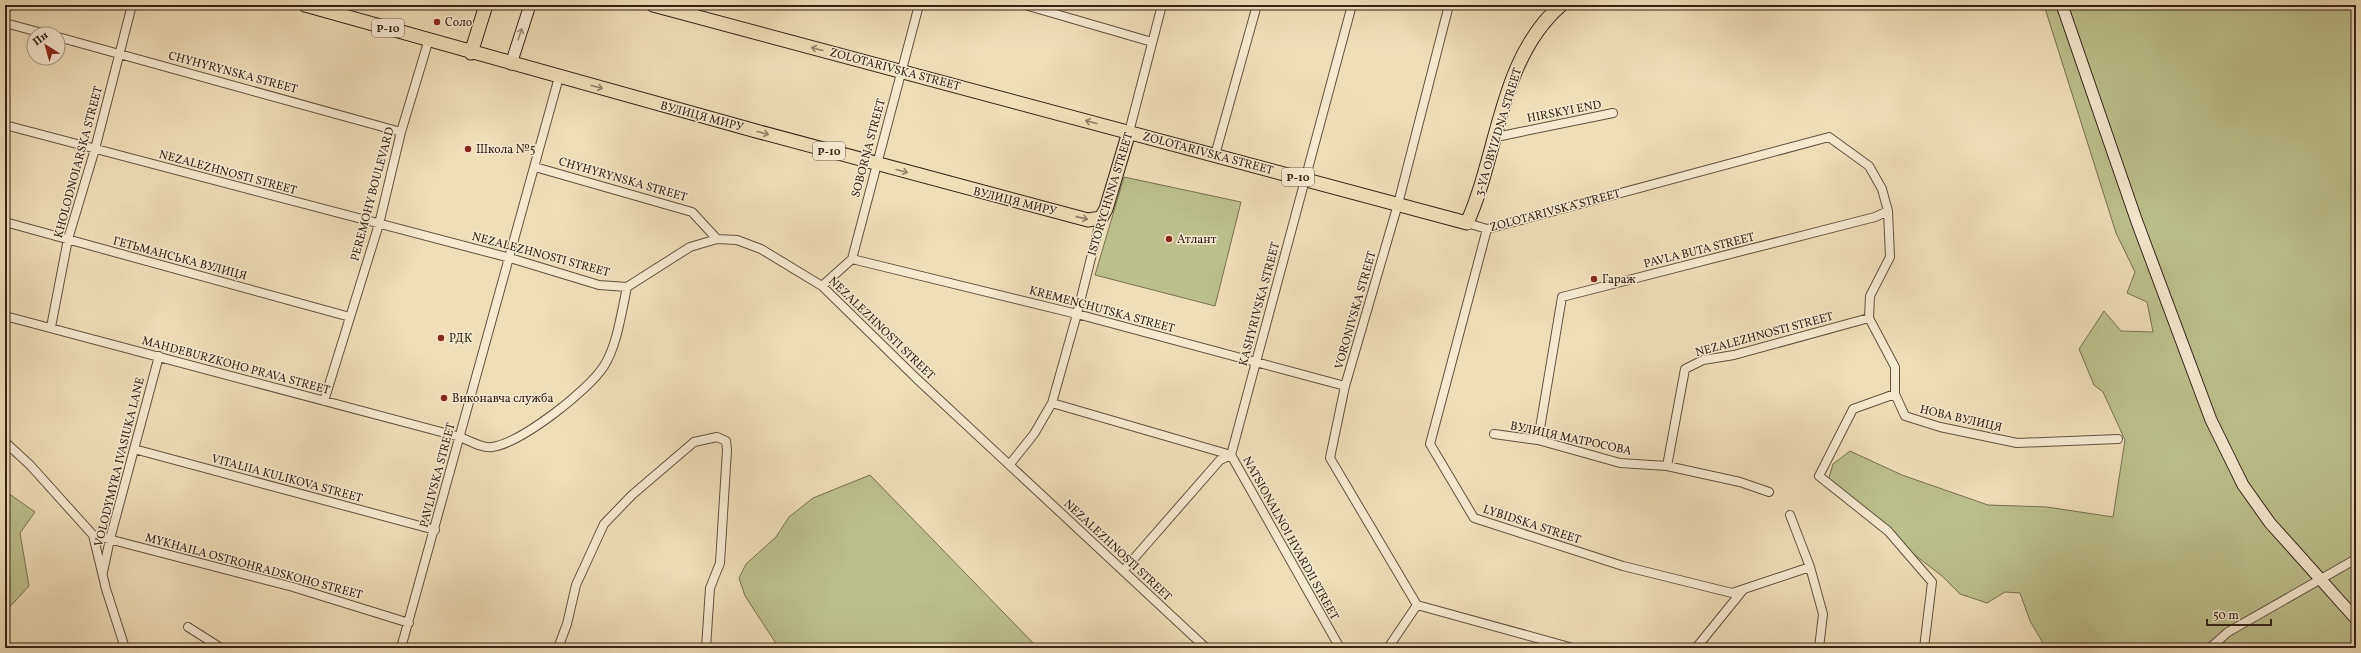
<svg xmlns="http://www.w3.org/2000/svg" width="2361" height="653" viewBox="0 0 2361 653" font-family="Vollkorn,serif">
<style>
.green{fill:#bcc18c;stroke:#787251}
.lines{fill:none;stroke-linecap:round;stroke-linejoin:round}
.street-casing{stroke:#62523e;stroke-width:10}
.secondary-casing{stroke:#332316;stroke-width:13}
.primary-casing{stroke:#332316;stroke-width:15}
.street{stroke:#f5ead0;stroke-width:8}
.secondary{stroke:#f5ead0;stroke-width:11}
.primary{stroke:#efdfb7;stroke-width:13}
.oneway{stroke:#9e907c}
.oneway2{stroke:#918166}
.poi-dot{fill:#8f2418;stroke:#f5ead0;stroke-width:1.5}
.labels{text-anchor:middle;stroke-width:3;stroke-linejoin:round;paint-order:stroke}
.shield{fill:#f5ead0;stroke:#6d5f4e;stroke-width:1}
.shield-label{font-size:11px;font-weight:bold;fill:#332316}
.poi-label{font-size:12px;fill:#332316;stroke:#f5ead0;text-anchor:start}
.street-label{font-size:12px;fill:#332316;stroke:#f5ead0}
</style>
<rect width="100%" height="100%" fill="#efdfb7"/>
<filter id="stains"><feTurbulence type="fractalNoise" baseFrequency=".005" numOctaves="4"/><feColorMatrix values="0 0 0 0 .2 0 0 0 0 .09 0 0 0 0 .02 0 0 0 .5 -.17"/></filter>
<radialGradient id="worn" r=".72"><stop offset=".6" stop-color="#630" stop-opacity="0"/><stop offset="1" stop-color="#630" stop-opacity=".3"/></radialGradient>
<path class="green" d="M2044 5H2356V648H2046L2030 621 2020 593 2005 592 1987 603 1960 594 1942 576 1826 487 1833 464 1850 451 1902 475 1988 505 2047 507 2113 517 2125 440 2103 392 2094 385 2079 349 2104 311 2121 331 2153 332 2147 302 2127 293 2135 272 2116 233Z
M1124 177 1241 202 1215 306 1095 275Z
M870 475 1038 648H779L745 596 739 578 746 564 776 537 789 517 813 498Z
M5 491 35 512 20 533 29 586 5 612Z"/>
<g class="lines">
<g class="street-casing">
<path id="street" d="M1025 5 1152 42
M5 23 46 34
M58 37 401 132
M5 125 510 258 599 285 627 287 690 247 717 239 737 240 761 249 822 286 917 379 1206 648
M1129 132 1162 5
M1496 137 1613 113
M1215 155 1257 5
M535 167 692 212 717 239
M5 222 350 317
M1467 223 1487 229 1829 137 1869 166 1882 189 1888 211 1890 257 1870 296 1869 318 1734 355 1703 360 1685 369 1667 466
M1487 229 1430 444 1474 518 1623 566 1732 593 1810 567
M852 259 1077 314 1345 386
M822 286 852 259 919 5
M5 316 460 437C468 440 483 449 492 447 521 443 588 391 604 366 617 346 622 310 627 287
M1869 318 1895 367V394L1905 416 1940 427 2017 443 2118 439
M51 327 68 239 95 149 132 5
M1895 394 1853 409 1819 476 1888 531 1932 582 1924 648
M324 401 379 224 401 132 429 39
M1052 403 1231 455 1340 648
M1494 434 1538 440 1620 463 1667 466 1740 482 1769 492
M1538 440 1562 297 1875 217 1888 211
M5 442 30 465 93 535 106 589 125 648
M134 449 435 530
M1010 464 1034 434 1052 403 1077 314 1101 218
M1790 515 1810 567 1823 614 1819 648
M93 535 293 587 409 623
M1123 571 1220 460 1231 455 1352 5
M103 572 110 539 159 356
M1417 605 1330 458 1345 386 1398 204 1449 5
M1417 605 1573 648
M188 627 221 648
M401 648 559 77
M558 648 567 624 576 585 604 524 632 495 694 442 717 437 726 441 727 450 720 563 710 588 706 648
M1388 648 1417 605
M1696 648 1743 590
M2210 648 2228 632 2356 559"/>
</g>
<g class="secondary-casing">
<path id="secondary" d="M2062 5 2137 222 2211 420 2243 485 2270 523 2356 619
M511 64 530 5"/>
</g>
<g class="primary-casing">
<path id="primary" d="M305 5 756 131 1088 220 1101 218 1106 209 1129 132
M653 5 1467 223C1499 152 1499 59 1561 5
M471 53 486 5"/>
</g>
<use href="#street" class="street"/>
<use href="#secondary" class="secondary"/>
<use href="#primary" class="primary"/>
</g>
<defs><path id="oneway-shaft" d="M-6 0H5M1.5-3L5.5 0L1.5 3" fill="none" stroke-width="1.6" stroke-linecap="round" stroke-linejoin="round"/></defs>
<use class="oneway" href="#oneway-shaft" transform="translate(520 34) rotate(-72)"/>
<g class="oneway2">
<use href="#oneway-shaft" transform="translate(817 49) rotate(-165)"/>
<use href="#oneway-shaft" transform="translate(597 87) rotate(15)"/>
<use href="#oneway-shaft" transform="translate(1091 122) rotate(-165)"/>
<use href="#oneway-shaft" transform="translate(763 133) rotate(15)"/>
<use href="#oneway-shaft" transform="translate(902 171) rotate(15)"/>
<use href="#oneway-shaft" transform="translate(1082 218) rotate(13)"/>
</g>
<g class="poi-dot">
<circle cx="437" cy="22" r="4"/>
<circle cx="468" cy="149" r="4"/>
<circle cx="1169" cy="239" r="4"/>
<circle cx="1594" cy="279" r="4"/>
<circle cx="441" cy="338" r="4"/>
<circle cx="444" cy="398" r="4"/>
</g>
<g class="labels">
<g class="shield">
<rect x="372" y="19" width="32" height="18" rx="3"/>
<rect x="813" y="142" width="32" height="18" rx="3"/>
<rect x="1282" y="168" width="32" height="18" rx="3"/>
</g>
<g class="shield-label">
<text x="388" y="32">Р-10</text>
<text x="829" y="155">Р-10</text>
<text x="1298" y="181">Р-10</text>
</g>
<g class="poi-label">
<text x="445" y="26">Соло</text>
<text x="476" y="153">Школа №5</text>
<text x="1177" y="243">Атлант</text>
<text x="1602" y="283">Гараж</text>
<text x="449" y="342">РДК</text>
<text x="452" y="402">Виконавча служба</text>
</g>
<g class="street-label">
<text transform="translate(895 69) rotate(15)" y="4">ZOLOTARIVSKA STREET</text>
<text transform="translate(233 72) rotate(15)" y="4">CHYHYRYNSKA STREET</text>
<text transform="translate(1564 111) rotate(-11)" y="4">HIRSKYI END</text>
<text transform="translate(702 116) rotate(15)" y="4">ВУЛИЦЯ МИРУ</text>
<text transform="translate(1498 132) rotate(-73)" y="4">3-YA OBYIZDNA STREET</text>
<text transform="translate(868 148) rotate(-75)" y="4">SOBORNA STREET</text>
<text transform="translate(1208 153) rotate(15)" y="4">ZOLOTARIVSKA STREET</text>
<text transform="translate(78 162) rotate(-75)" y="4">KHOLODNOIARSKA STREET</text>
<text transform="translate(228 172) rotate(15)" y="4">NEZALEZHNOSTI STREET</text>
<text transform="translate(623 179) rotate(16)" y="4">CHYHYRYNSKA STREET</text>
<text transform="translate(372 194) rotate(-75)" y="4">PEREMOHY BOULEVARD</text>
<text transform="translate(1110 194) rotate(-73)" y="4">ISTORYCHNNA STREET</text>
<text transform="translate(1015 201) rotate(14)" y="4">ВУЛИЦЯ МИРУ</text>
<text transform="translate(1555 210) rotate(-15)" y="4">ZOLOTARIVSKA STREET</text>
<text transform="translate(1699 250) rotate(-14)" y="4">PAVLA BUTA STREET</text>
<text transform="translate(541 254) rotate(15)" y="4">NEZALEZHNOSTI STREET</text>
<text transform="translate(180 258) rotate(15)" y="4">ГЕТЬМАНСЬКА ВУЛИЦЯ</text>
<text transform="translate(1259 304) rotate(-75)" y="4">KASHYRIVSKA STREET</text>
<text transform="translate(1102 309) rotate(15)" y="4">KREMENCHUTSKA STREET</text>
<text transform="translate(1355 310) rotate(-74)" y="4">VORONIVSKA STREET</text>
<text transform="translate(882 328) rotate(44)" y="4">NEZALEZHNOSTI STREET</text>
<text transform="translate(1764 334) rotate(-15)" y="4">NEZALEZHNOSTI STREET</text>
<text transform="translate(236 365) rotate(15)" y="4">MAHDEBURZKOHO PRAVA STREET</text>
<text transform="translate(1961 418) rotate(13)" y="4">НОВА ВУЛИЦЯ</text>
<text transform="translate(1571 438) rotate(12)" y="4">ВУЛИЦЯ МАТРОСОВА</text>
<text transform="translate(119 462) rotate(-76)" y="4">VOLODYMYRA IVASIUKA LANE</text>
<text transform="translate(437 475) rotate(-75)" y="4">PAVLIVSKA STREET</text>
<text transform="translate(287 478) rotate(15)" y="4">VITALIIA KULIKOVA STREET</text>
<text transform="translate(1532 524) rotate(18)" y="4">LYBIDSKA STREET</text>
<text transform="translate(1291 538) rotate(61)" y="4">NATSIONALNOI HVARDII STREET</text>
<text transform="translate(1118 550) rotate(43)" y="4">NEZALEZHNOSTI STREET</text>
<text transform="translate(254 566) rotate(15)" y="4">MYKHAILA OSTROHRADSKOHO STREET</text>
</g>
</g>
<rect width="2361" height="653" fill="none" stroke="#efdfb7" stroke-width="20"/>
<rect x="6" y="6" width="2349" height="641" fill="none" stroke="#332316" stroke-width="2"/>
<rect x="10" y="10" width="2341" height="633" fill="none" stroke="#332316"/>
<g transform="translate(46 46) rotate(323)"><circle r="19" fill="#f5ead0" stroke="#a79a86"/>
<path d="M0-3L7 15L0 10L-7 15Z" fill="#8f2418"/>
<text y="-6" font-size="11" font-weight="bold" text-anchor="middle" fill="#332316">Пн</text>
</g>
<path d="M2207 619v6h64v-6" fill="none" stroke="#332316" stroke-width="2"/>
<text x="2213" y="619" font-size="12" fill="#332316" stroke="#f5ead0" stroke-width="3" paint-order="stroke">50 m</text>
<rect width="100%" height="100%" filter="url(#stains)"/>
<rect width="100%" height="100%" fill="url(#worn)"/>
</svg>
